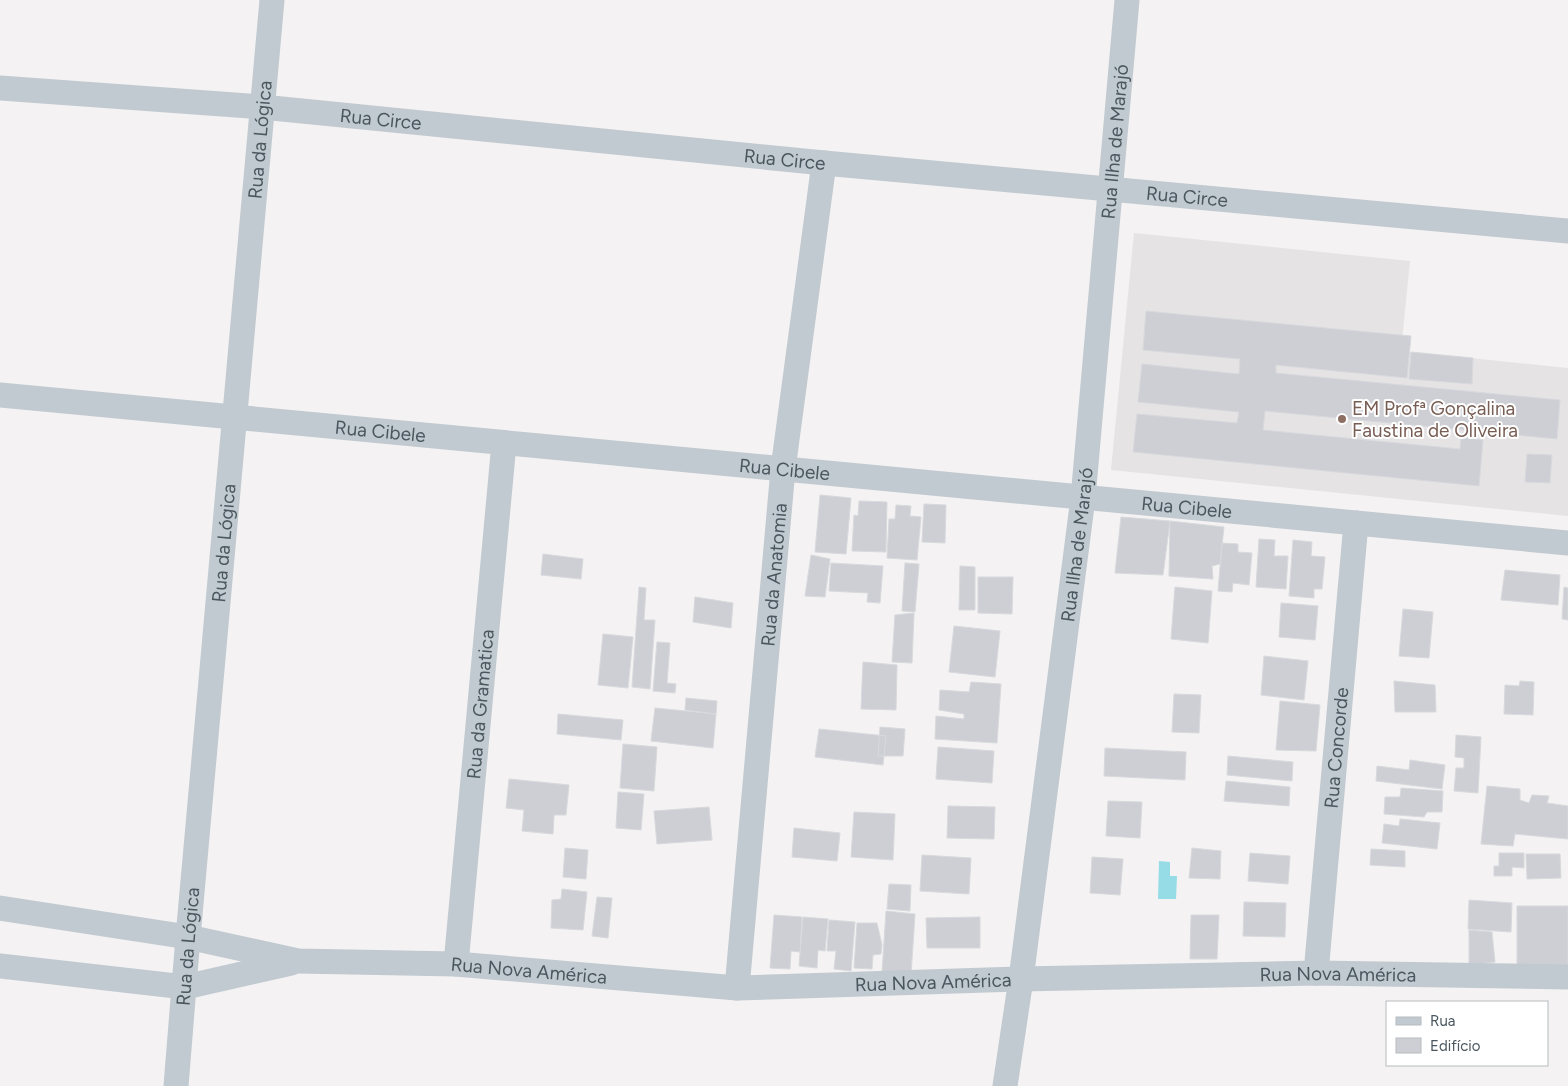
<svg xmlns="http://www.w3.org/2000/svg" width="1568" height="1086" viewBox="0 0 1568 1086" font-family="Figtree,sans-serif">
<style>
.education{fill:#e5e3e4}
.water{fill:#95dce7}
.building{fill:#cdcfd4;stroke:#d7d9dd}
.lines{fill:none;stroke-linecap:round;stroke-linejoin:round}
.minor{stroke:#c1cad0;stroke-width:25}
.education-dot{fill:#8d6e63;stroke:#fff;stroke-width:2}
.labels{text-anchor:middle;stroke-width:4;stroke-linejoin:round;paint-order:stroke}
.street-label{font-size:19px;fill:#4b575f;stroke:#fff}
.education-label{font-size:19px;fill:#785e54;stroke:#fff;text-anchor:start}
</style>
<rect width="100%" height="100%" fill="#f4f2f2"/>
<path class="education" d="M1134 233 1410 261 1401 351 1568 368V516L1111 470Z"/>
<path class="water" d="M1159 861 1170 862V876H1177L1176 899H1158Z"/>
<path class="building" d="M1146 311 1411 336 1407 378 1276 365V373L1560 400 1557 439 1265 411 1263 430 1460 449 1461 437 1483 440 1479 486 1133 452 1137 414 1237 423 1239 412 1138 402 1142 364 1239 374 1240 359 1143 350Z
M1411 352 1473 358 1472 384 1409 379Z
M1527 454 1552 455 1550 483 1525 482Z
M820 495 851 498 846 554 815 552Z
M859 501 887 502 886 552 852 551 854 515 858 516Z
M924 504 946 505 945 543 922 542Z
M896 505 911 506 910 516 921 517 917 560 887 558 889 519H895Z
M1121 517 1170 521 1163 575 1115 573Z
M1170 521 1224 527 1220 564 1212 566 1213 579 1169 576Z
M1259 539 1275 540 1274 556H1288L1286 589 1256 587Z
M1293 540 1312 542 1311 556 1325 557 1322 589H1314V598L1289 596Z
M1222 543 1238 544V552L1252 553 1249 585 1233 583 1232 592 1218 591Z
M543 554 583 559 581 579 541 575Z
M811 555 830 559 825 597 805 596Z
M831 563 883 566 880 603 867 602 868 593 829 591Z
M905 563 919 564 915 612 902 611Z
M960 566 975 567V610H959Z
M1505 570 1560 575 1558 605 1501 600Z
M978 577H1013L1012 614 978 613Z
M639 587 646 588 644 620H655L650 689 632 687Z
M1175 587 1212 591 1208 643 1171 639Z
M1564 587 1568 588V620L1562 619Z
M695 597 733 603 731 628 693 622Z
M1281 603 1318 606 1315 640 1279 637Z
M1403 609 1433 612 1429 658 1399 656Z
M914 613 912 663 892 662 895 615Z
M954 626 1000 631 995 677 949 672Z
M603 634 633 637 628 688 598 685Z
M657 642 670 643 667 683 676 684 675 693 653 691Z
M1264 656 1308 661 1304 700 1261 695Z
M863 662 897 665 896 710 861 709Z
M1394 681 1435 685 1436 712H1395Z
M1520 681 1534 682 1533 715 1504 714 1505 685 1519 686Z
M971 682 1001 684 997 743 935 739 936 716 964 719V714L939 710 940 690 969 692Z
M1174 694 1201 695 1199 733 1172 732Z
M686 698 717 701 716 714 685 710Z
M1280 701 1320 705 1316 751 1276 750Z
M655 708 716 714 713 748 651 741Z
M558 714 623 720 621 740 557 734Z
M880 727 905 729 903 756H878Z
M819 729 886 736 883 765 815 757Z
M1456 735 1481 737 1478 793 1454 791 1456 768H1464V758L1455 757Z
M623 744 657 747 654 791 620 788Z
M938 747 994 751 992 783 936 779Z
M1105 748 1186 752 1185 780 1104 776Z
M1228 756 1293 762 1292 781 1227 775Z
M1410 760 1445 765 1442 789 1376 781 1377 766 1409 770Z
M509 779 569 785 566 815H554L553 834 522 831 524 810 506 808Z
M1226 781 1290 787 1289 806 1224 801Z
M1487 786 1520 789V800L1529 803 1532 795 1549 796 1547 803 1568 806V839L1515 834 1513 846 1481 844Z
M1401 788 1443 791 1442 812H1427L1424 817 1384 814 1385 797H1400Z
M618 792 644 794 641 830 616 828Z
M1108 801 1142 802 1140 838 1106 836Z
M948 806 995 807 994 839 947 838Z
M709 807 712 840 657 844 654 811Z
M854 812 895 814 893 860 851 857Z
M1400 819 1440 823 1437 849 1382 843 1384 824 1399 826Z
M794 828 840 833 837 861 792 857Z
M565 848 588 850 586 879 563 877Z
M1192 848 1221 851 1220 879 1189 878Z
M1371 849 1405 851V867L1370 865Z
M1250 853 1290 856 1288 884 1248 881Z
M1499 853H1524V868L1512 867V876H1494V866H1499Z
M1526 854H1560L1561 878 1527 879Z
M922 855 971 858 969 894 920 891Z
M1092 857 1123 859 1120 895 1090 893Z
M889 884 911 885 910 911 887 909Z
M562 889 587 892 583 930 551 928 552 900 561 899Z
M597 897 612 898 608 938 592 936Z
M1469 900 1512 903 1511 932 1468 929Z
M1244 902 1286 903 1285 937 1243 936Z
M1517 906H1568V971H1517Z
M886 911 915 914 911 975 882 973Z
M774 915 802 917 800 952 791 951 790 969 770 968Z
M1191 915H1219L1217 959H1190Z
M803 917 828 919 825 951 818 950 817 968 799 966Z
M980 917V948H927L926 918Z
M829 920 855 922 851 971 834 969 836 951H827Z
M857 923H877L882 945 881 954 873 955 872 969 854 968Z
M1469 930 1492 932 1495 962 1469 965Z"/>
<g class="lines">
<g class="minor">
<path id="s1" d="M0 88 262 107 824 163 1568 231"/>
<path id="s2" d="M0 395 1568 543"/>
<path id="s3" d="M0 908 188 937 298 961 456 964 737 988 1021 979 1316 973 1568 977"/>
<path id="s4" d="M456 964 504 443"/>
<path d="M0 966 185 987 291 963"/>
<path id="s5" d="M1316 973 1356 523"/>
<path id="s6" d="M737 988 783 469 824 163"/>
<path id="s7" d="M176 1086 188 937 272 0"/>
<path id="s8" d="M1005 1086 1021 979 1083 498 1127 0"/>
</g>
</g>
<circle class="education-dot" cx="1342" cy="419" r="5"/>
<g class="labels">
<g class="street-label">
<text dy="7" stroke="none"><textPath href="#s1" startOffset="382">Rua Circe</textPath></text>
<text dy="7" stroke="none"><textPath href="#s7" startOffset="950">Rua da Lógica</textPath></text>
<text dy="7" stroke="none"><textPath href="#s8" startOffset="951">Rua Ilha de Marajó</textPath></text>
<text dy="7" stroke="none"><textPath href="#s1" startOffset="788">Rua Circe</textPath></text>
<text dy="7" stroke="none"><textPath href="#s1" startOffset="1192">Rua Circe</textPath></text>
<text dy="7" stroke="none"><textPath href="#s2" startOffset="382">Rua Cibele</textPath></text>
<text dy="7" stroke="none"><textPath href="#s2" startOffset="788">Rua Cibele</textPath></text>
<text dy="7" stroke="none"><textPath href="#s2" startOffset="1192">Rua Cibele</textPath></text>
<text dy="7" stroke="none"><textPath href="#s7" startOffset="545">Rua da Lógica</textPath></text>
<text dy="7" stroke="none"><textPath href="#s8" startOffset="546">Rua Ilha de Marajó</textPath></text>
<text dy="7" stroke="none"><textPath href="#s6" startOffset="415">Rua da Anatomia</textPath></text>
<text dy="7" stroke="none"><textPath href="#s4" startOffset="261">Rua da Gramatica</textPath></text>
<text dy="7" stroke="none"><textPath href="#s5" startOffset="226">Rua Concorde</textPath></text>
<text dy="7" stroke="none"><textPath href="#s7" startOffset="140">Rua da Lógica</textPath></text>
<text dy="7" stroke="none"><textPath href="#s3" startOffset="534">Rua Nova América</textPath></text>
<text dy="7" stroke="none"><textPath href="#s3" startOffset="1344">Rua Nova América</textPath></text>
<text dy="7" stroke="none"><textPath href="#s3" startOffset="939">Rua Nova América</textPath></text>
</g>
<g class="education-label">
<text x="1352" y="415">EM Profª Gonçalina<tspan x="1352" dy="22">Faustina de Oliveira</tspan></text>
</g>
</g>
<rect x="1386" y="1001" width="162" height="65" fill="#ffffff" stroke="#b7bcbf"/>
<rect x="1396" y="1017" width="25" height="8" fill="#c1cad0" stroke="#b7bcbf"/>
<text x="1430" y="1026" font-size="15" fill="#4b575f">Rua</text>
<rect x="1396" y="1038" width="25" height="15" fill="#cdcfd4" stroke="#b7bcbf"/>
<text x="1430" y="1051" font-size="15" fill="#4b575f">Edifício</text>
</svg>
